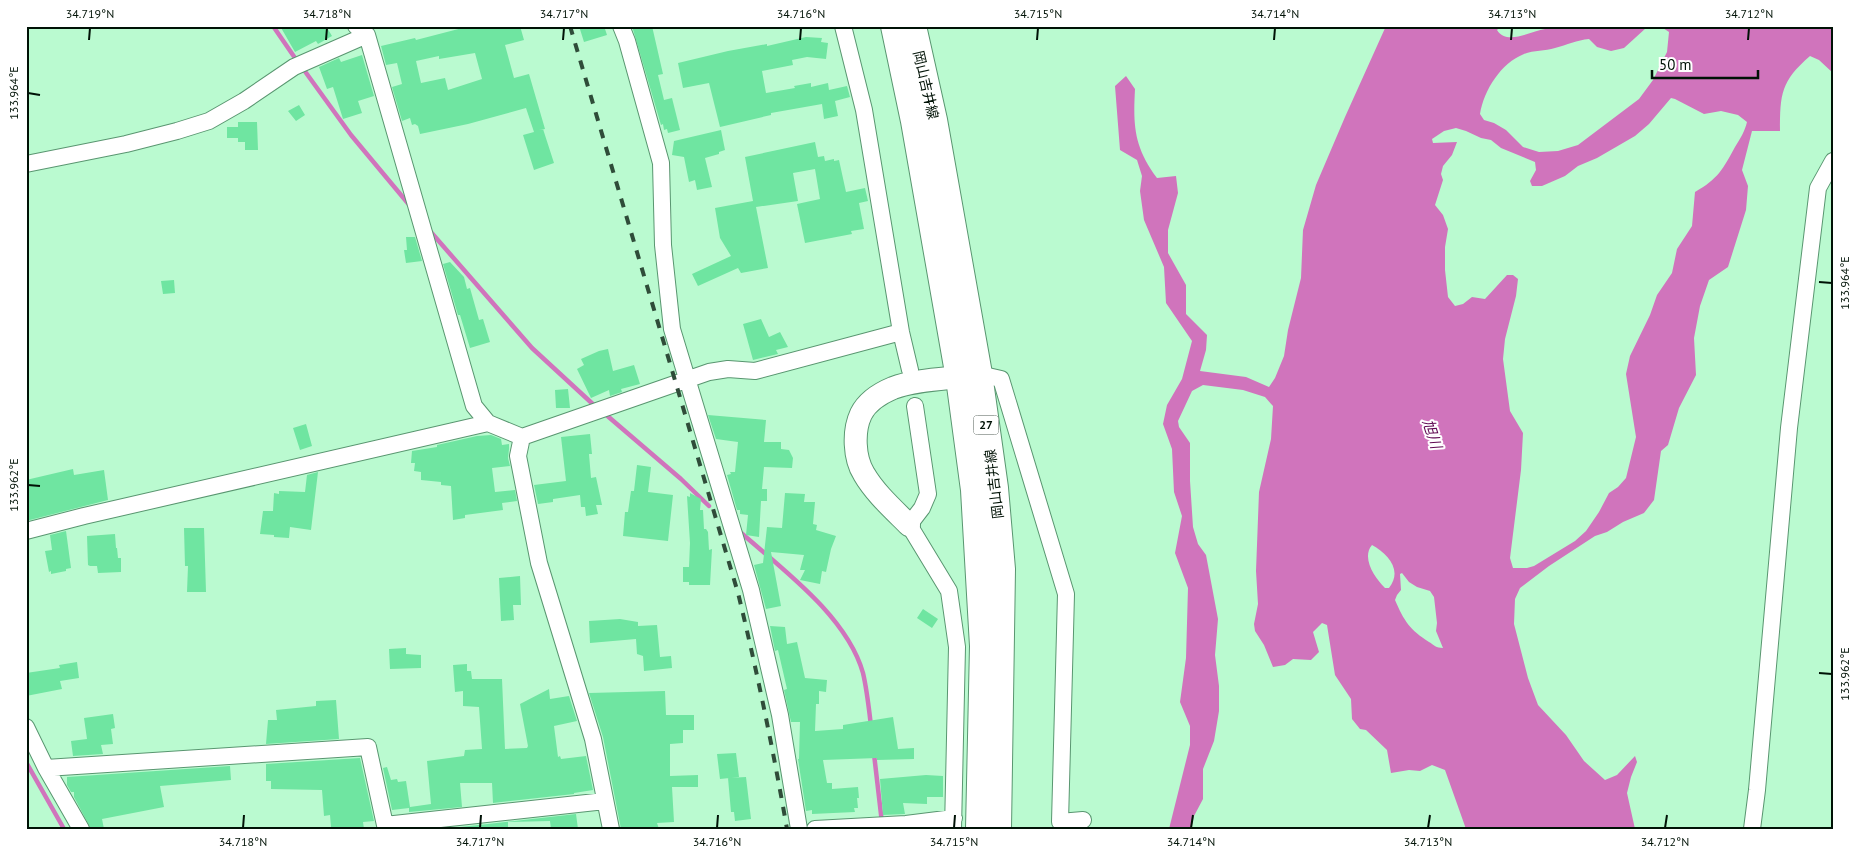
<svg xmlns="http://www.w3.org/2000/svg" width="1859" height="855" viewBox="0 0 1859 855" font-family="'PT Sans','Noto Sans JP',sans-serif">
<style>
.water{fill:#d074bc;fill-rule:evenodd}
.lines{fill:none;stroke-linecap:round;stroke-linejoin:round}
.stream{stroke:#d074bc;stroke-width:4.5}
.building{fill:#6fe5a1;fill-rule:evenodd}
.street-casing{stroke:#599670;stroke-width:18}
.secondary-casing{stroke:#599670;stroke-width:24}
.primary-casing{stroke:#599670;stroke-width:28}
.street{stroke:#fff;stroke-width:16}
.secondary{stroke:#fff;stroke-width:22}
.primary{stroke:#fff;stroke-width:26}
.rail{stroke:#2f4c39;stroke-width:4;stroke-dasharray:9 9;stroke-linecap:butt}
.ticks{fill:none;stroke:#001206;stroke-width:2}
.labels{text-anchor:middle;stroke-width:4;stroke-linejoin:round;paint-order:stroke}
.shield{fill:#fff;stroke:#4c5951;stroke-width:1}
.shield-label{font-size:12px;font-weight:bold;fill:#001206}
.street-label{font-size:14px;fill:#001206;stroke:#fff}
.water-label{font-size:15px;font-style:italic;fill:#5f0852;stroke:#fff}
.neatline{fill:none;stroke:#001206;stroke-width:2}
.ticks-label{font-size:12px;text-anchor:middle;fill:#001206}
</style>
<rect width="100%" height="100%" fill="#bafad0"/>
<path class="water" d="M1386 26H1501L1497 30C1507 46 1531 31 1545 29 1555 27 1566 27 1577 26H1833V73L1819 60 1810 56C1781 81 1780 94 1780 131H1752L1742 170 1748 186 1746 210 1728 267 1709 280 1700 306 1694 338 1696 375 1679 408 1668 445 1661 451 1654 500 1644 513 1623 522 1607 532 1595 536 1549 566 1520 588 1515 599 1514 624 1528 678 1538 705 1566 735 1584 761 1605 780 1617 775 1635 756 1637 762 1631 777 1627 793 1635 829H1466L1445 770 1432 765 1420 771 1409 770 1391 773 1387 750 1366 730 1360 729 1352 719 1351 699 1335 675 1327 625 1322 623 1313 632 1319 652 1311 660 1293 659 1285 665 1273 667 1264 645 1255 631 1254 624 1258 604 1256 571 1259 492 1271 439 1273 406 1265 397 1243 390 1203 385 1192 391 1178 421 1179 427 1190 443V481L1193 527 1198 544 1206 555 1218 619 1215 655 1219 686V711L1214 741 1203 769V799L1194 816 1191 829H1169L1190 745V726L1180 702 1186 658 1188 588 1175 553 1182 516 1174 492 1172 449 1163 424 1167 405 1182 379 1192 341 1166 303 1164 267 1144 220 1140 191 1142 176 1137 160 1120 150 1115 86 1126 76 1135 89C1133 126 1134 147 1157 178L1176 176 1178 193 1168 230V253L1186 285V314L1207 335 1206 350 1200 371 1246 377 1269 387 1275 378 1284 356 1288 330 1301 278 1303 230 1316 185 1345 117ZM1660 26 1669 32 1667 52 1653 80 1639 99 1578 145 1558 151 1539 152 1523 147 1506 130 1494 123 1484 120 1480 114C1484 90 1501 63 1524 54 1534 50 1545 51 1555 48 1567 45 1577 40 1589 39L1597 47 1611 51 1624 48 1646 28ZM1671 98 1675 99 1704 114 1721 111 1738 115 1747 122C1745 131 1740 139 1735 147 1723 169 1718 179 1695 192L1692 226 1677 249 1672 273 1657 295 1650 315 1630 356 1626 374 1636 437 1626 478 1618 487 1609 493 1599 512 1586 531 1575 541 1534 566 1527 568H1513L1510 558 1521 470 1523 433 1510 411 1503 359 1505 339 1516 296 1518 279 1513 275H1507L1485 299 1472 297 1463 304 1455 306 1448 297 1445 270V247L1448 229 1443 215 1435 205 1443 180 1441 174 1443 166 1452 155 1457 142 1433 143 1432 139 1444 131 1456 128 1466 131 1481 138 1491 140 1501 148 1535 162 1536 170 1530 181 1532 186H1542L1565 176 1578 166 1597 158 1635 136 1649 124ZM1372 545C1388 554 1403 570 1389 588H1385C1375 578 1361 558 1372 545ZM1402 573 1409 582 1417 587 1430 591 1434 597 1437 623 1436 631 1443 648C1436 648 1434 645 1429 642 1410 630 1404 621 1395 600L1397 595 1401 590 1400 574Z"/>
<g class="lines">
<path class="stream" d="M273 26 295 58
M304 70 351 135 411 207
M430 231 532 348 596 407
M604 413 681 479 709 506
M739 531C782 569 847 616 863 673 867 690 869 709 871 726
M874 754 882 823
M26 762 64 829"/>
</g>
<path class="building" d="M280 26H299L301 29 306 26H326L332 36 318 44 316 41 295 52Z
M470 26H520L524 40 505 45 514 78 529 74 545 129 539 130 543 129 554 163 534 170 523 135 534 132 526 108 468 124 420 134 418 126 415 124 412 125 410 118 402 121 392 87 402 84 397 63 386 65 381 46 415 38 416 40ZM475 53 482 79 448 90 445 78 421 83 416 61 439 56V59Z
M579 26H604L607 35 584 42Z
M632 26H652L663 74 658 75 664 100 672 98 680 130 668 133 667 129 664 130 663 124 661 125Z
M806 37 822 38 821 42 828 43 826 59 807 57 792 60 793 65 762 71 766 93 795 88 794 86 811 83V87L828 83 829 90 847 86 850 97 835 101 838 116 824 119 822 104 771 113V115L720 127 709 83 683 88 678 63 728 51 767 44V46Z
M362 55 374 96 358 101 362 113 343 119 333 87 327 89 319 67 339 58 341 62Z
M299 105 305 115 296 121 288 111Z
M238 122H257L258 150H245V142H238V138H227V127H238Z
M721 130 725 150 719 152V154L705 158 712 187 697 190 695 180 689 182 684 157 672 155 674 141Z
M815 142 818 157 824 156 825 161 834 159V161L839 160 846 192 865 188 868 201 859 203 864 229 851 231 852 234 805 243 797 204 820 199 815 169 793 173 798 201 756 207 768 268 741 273 738 268 698 286 692 274 731 256 720 238 715 208 753 201 745 157Z
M406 237H415L422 261 406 263 404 250H407Z
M450 262 464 277 467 289 470 288 479 320 483 319 490 342 470 348 460 315H458L443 264Z
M174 280 175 293 163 294 161 281Z
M761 319 769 337 780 332 788 347 776 350 778 354 753 360 743 324Z
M608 349 613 371 634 365 640 384 621 389 622 392 610 396 609 390 591 398 577 369 584 365 581 359 599 351Z
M568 389 570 408H556L555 390Z
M708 415 766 420 764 442H781V449L789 450 793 458 792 468 764 467 762 489H767V501H761L759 537 746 535 748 515 740 514V510H737L727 475 731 474 730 472H735L738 442 716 439Z
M306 424 312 446 300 450 293 428Z
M590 434 592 454H589L591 478 596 477 602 505H596L598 514 586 516 585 507H581L580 495 553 499V502L538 504 534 485 566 481 561 437Z
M491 435 501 439 502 445 509 444V449L508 458 510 466 492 468 495 492 515 490 517 501 502 503 503 510 465 515V518L453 520 451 486 441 485V482L421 480V472L414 471 415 463H411L412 451 437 447V445L477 436Z
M637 465 651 467 648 492 673 495 668 541 623 536 625 512H628L631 491H634Z
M73 469 74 475 104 470 108 500 26 521V480Z
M318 472 311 530 290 527 289 538 274 537V535L260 534 263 511H273L274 493 279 494V491L305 492 307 475Z
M690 493 701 499 700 510H703L704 529H706L708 532 709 550 712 549 710 585H689V582H683V567H689L690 543 687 496 690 497Z
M785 493 805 494 804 502H815L813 524 817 525 816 530 836 536 831 549 826 572 822 571 820 584 800 580 805 570H800L804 555 771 552 781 606 766 609 754 565 763 563 767 527 782 528Z
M184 528H204L206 592H187L188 566H185Z
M66 531 71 568 66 569V571L51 574V571L49 572 45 551 52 550 50 535Z
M115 534 116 548H117L118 558H121V572L98 573 97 566H90L88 565 87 536Z
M520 576 521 605H513L514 620 501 621 499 578Z
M923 609 938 619 932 628 917 618Z
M620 619 638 622V626L657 625 660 657 671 656 672 668 644 671 643 656 637 654 636 639 590 643 589 621Z
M770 626 785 627 787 644 797 642 805 678 827 680 826 692 819 691V704H816L815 731 843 729V725L893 717 898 749 914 748V759L877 760V758L823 760 827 783H832V789L858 787 859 798H857L858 808H854L855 812 812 814V810L806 811 798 759H799L800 722H791L784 690 787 689 778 650 775 651Z
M406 648V654L421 655V668L390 669 389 649Z
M77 662 79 678 60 681 62 689 26 696V673L60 668 59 665Z
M467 664V671H471L472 679H502L505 749 527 748 528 746 520 704 549 689 550 699 569 696 577 721 554 726 558 757 560 756 561 759 586 756 593 790 574 793V794L493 803 492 783H460L462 807 409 812V808L392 810 383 768 387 767 391 780 397 779 398 782 406 781 410 807 431 804 427 761 464 756 465 750 482 749 479 707 463 706V691L455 692 453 665Z
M665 691 666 715H694V730H683V743L670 744V776L698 775V787H672L674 822 657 823 659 829H621L603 737 589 693Z
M336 700 339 739 266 744 268 720H277L276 710 316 706V701Z
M113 714 115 728 111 729 113 744 101 745 103 754 73 756 71 741 87 739 84 718Z
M736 753 739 777 720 779 717 754Z
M360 758 374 821 363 822 364 829 331 827 330 815 324 816 322 790 271 789V781H266V764Z
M230 766 231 780 160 786 164 807 102 819 104 829H91L74 797V792H71L67 785V777Z
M926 775 943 776V797H927V804L903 803 905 814 883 815 880 779Z
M746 777 751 819 735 821 734 812H731L728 778Z
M576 814 578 829H551L550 821 508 822V829H443Z"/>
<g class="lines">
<g class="street-casing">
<path id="street" d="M356 26 367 35 474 406 488 423 522 437 709 372 728 369 755 371 901 332
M621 26 627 41 661 163 663 245 672 329 751 590 780 715 799 829
M843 26 864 110 901 332 910 370
M26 164 126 144 177 131 209 121 244 101 294 67 367 35
M979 374 1001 379 1066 594 1060 822 1083 820
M915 406 928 494 922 508 909 525 949 591 957 647 953 829
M522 437 518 456 539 563 593 739 611 829
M26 531 84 516 488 423
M26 727 46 768 81 829
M46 768 368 747 385 825 605 801
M815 829 906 824 954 818
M1752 829 1757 790 1789 428 1818 188 1833 161"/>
</g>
<g class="secondary-casing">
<path id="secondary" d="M909 525C893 509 875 493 864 474 854 458 853 431 861 414 867 402 881 393 893 388 917 379 950 379 976 375"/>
</g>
<g class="primary-casing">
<path id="primary" d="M894 26 914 121 959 378 974 490 983 646 979 829
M913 26 934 120 979 374 995 488 1002 569 998 829"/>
</g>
<use href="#street" class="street"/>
<use href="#secondary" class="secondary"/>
<use href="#primary" class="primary"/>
<path class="rail" d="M570 26 738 593C757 671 773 749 787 829"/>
</g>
<path class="ticks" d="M89 40 90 28M326 40 327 28M563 40 564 28M800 40 801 28M1037 40 1038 28M1274 40 1275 28M1511 40 1512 28M1748 40 1749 28M28 93 40 95M1819 282 1832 283M28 485 40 486M1819 673 1832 674M243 828 244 815M480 828 481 815M717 828 718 815M954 828 955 815M1191 828 1193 815M1428 828 1430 815M1665 828 1667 815"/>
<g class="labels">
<rect class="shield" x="973.5" y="415.5" width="25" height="19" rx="4"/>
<g class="shield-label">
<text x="986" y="429">27</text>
</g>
<g class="street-label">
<text transform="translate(926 85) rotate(77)" y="5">岡山吉井線</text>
<text transform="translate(994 484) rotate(-97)" y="5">岡山吉井線</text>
</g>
<g class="water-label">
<text transform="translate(1432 434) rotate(72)" y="5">旭川</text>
</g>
</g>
<rect width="1859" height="855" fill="none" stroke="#ffffff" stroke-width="55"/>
<path d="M1652 70v8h106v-8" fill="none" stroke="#001206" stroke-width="2.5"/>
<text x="1659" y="70" font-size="15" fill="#001206" stroke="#ffffff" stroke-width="4" paint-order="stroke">50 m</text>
<rect x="28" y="28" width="1804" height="800" class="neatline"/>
<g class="ticks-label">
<text x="90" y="18">34.719°N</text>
<text x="327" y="18">34.718°N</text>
<text x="564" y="18">34.717°N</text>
<text x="801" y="18">34.716°N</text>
<text x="1038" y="18">34.715°N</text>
<text x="1275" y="18">34.714°N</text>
<text x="1512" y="18">34.713°N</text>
<text x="1749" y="18">34.712°N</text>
<text transform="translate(14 93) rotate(-90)" y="4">133.964°E</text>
<text transform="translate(1845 283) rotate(-90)" y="4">133.964°E</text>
<text transform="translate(14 485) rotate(-90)" y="4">133.962°E</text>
<text transform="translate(1845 674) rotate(-90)" y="4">133.962°E</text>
<text x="243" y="846">34.718°N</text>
<text x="480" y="846">34.717°N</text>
<text x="717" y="846">34.716°N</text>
<text x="954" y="846">34.715°N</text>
<text x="1191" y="846">34.714°N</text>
<text x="1428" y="846">34.713°N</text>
<text x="1665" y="846">34.712°N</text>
</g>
</svg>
